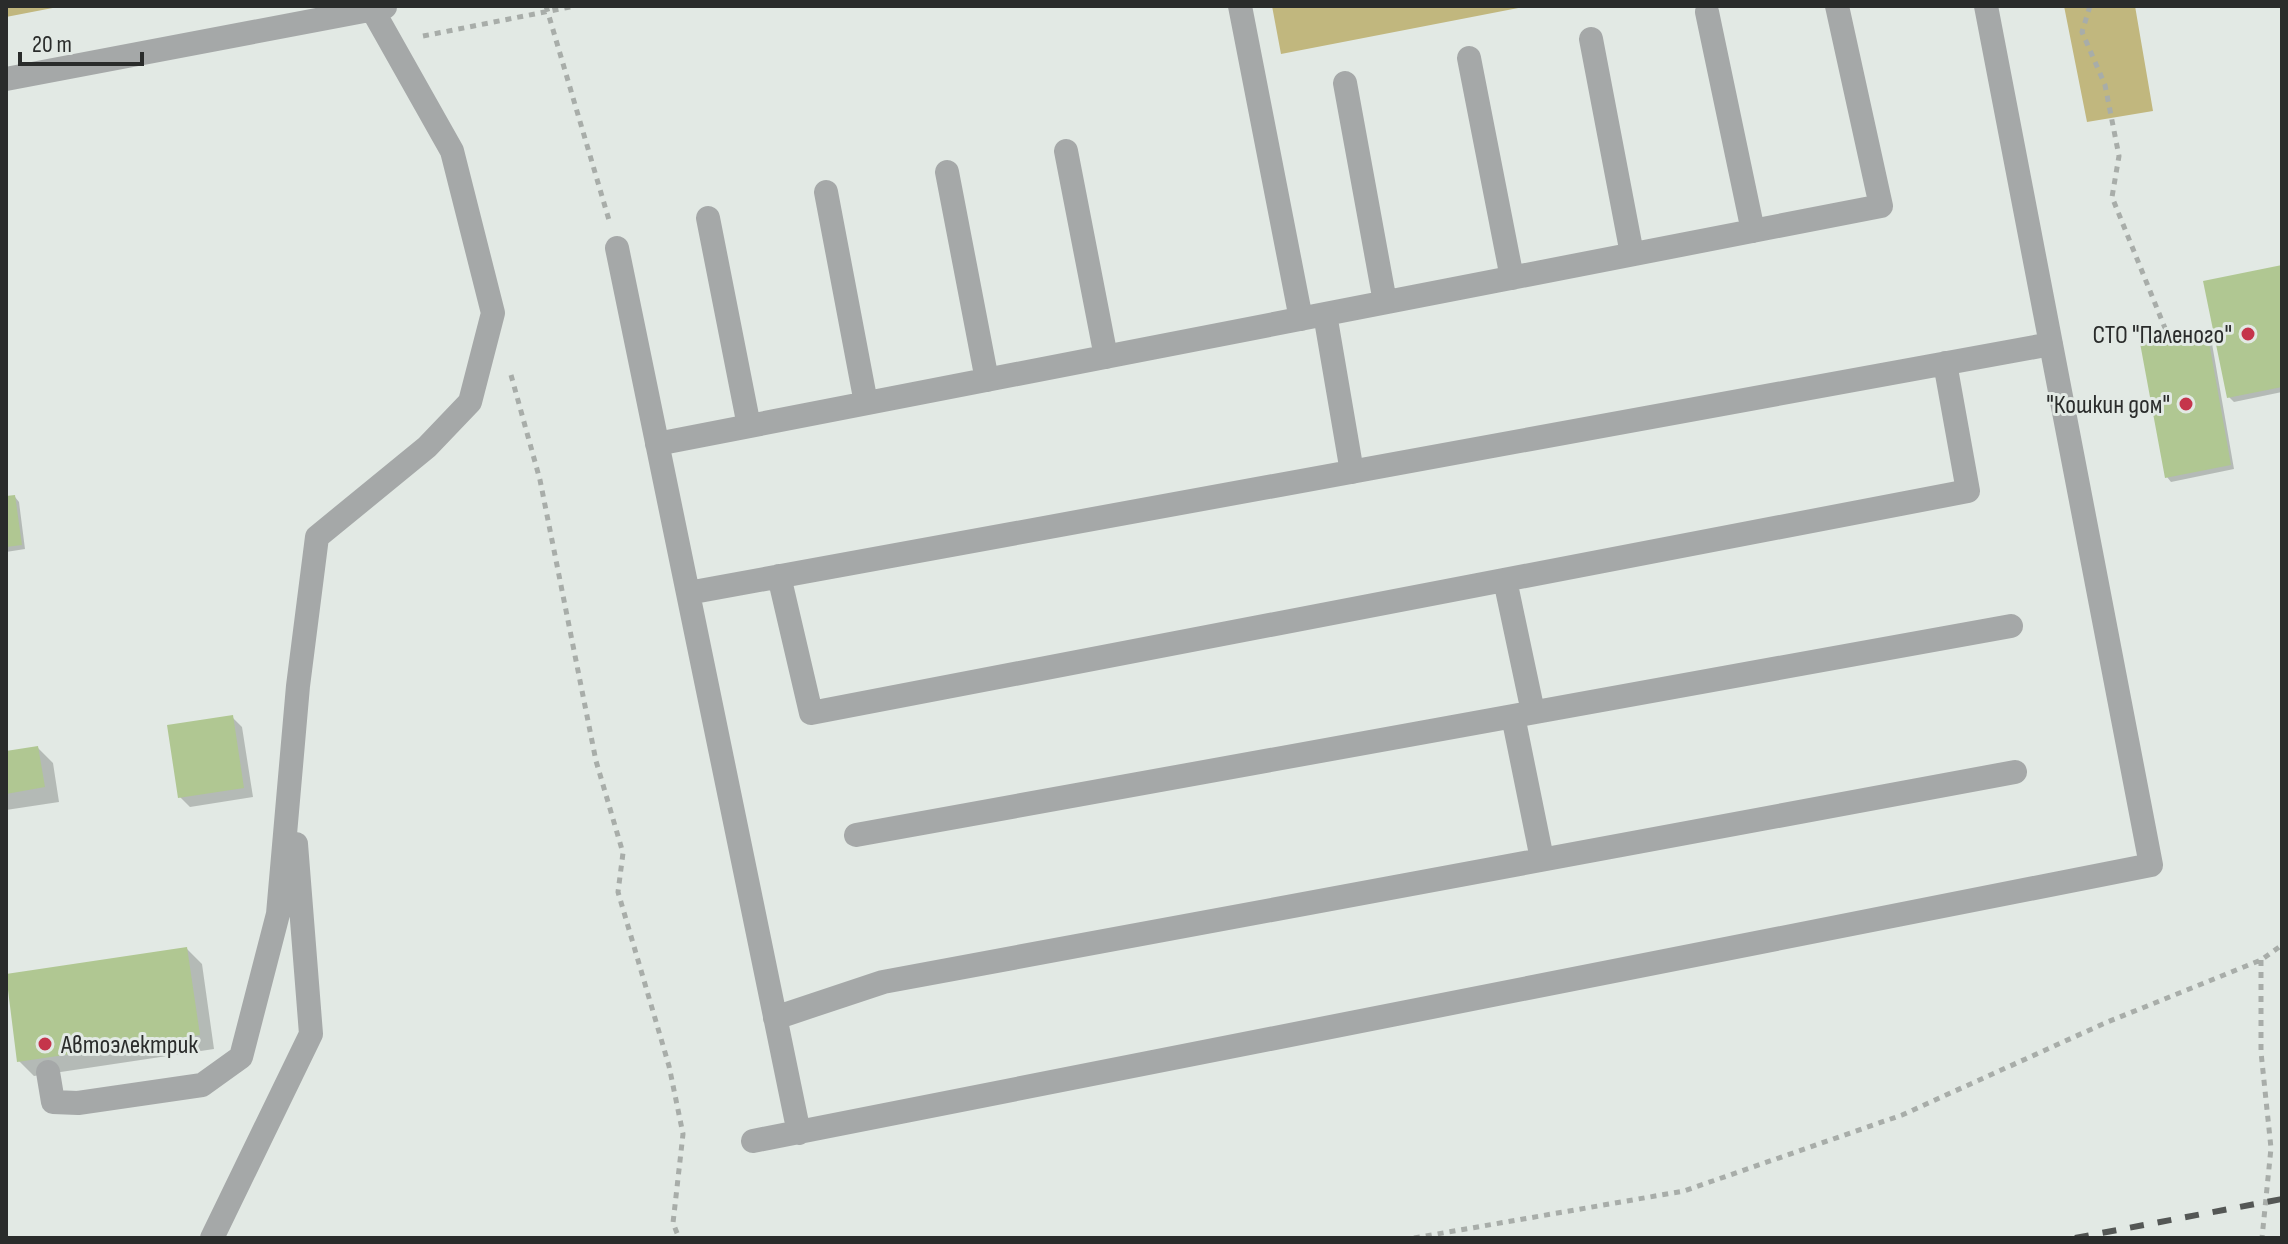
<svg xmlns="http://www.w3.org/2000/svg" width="2288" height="1244" viewBox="0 0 2288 1244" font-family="'Sofia Sans Condensed',sans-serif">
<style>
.forest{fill:#c1b77e}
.shadow{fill:#0003}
.building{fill:#b0c792}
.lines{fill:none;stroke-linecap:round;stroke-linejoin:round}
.path{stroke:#a8ada9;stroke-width:5;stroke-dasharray:6 6;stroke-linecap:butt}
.minor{stroke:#a5a8a8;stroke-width:24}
.rail{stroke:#545755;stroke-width:6;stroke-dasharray:14 14;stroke-linecap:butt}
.poi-dot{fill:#c5354b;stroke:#e2e9e4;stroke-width:3}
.labels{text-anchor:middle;stroke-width:6;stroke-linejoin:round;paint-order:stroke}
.poi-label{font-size:26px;fill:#2a2c2b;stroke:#e2e9e4;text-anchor:end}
</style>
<rect width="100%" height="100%" fill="#e2e9e4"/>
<path class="forest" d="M6 6H63L6 17Z
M1272 6H1528L1281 54Z
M2064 6H2135L2153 111 2087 122Z"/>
<path class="shadow" d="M2282 267V392L2234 402 2229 397Z
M2206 334 2211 338 2234 469 2171 482 2167 477Z
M15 497 19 502 25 549 6 552V499Z
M232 717 242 727 253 797 190 807 180 797Z
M38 748 53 763 59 802 6 810V753Z
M187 949 202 964 214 1049 34 1076 19 1061Z"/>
<path class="building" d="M2282 265V387L2227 398 2203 281Z
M2207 331 2231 465 2165 478 2140 343Z
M15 495 22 545 6 547V496Z
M233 715 244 788 178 798 167 725Z
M38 746 45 787 6 794V751Z
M187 947 200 1035 17 1062 6 974Z"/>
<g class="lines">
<path class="path" d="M546 6 609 220
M2090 6 2082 32 2105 85 2119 156 2112 197 2169 338
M423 36 575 6
M511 375 540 480 596 761 623 853 618 892 669 1066 683 1134 673 1223 679 1238
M2261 960V1052L2271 1148 2262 1238
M1414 1238 1684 1191 1902 1115 2105 1023 2261 960 2282 945"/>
<path class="minor" d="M1240 6 1301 319
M1707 12 1753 231
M1591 39 1632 254
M1469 58 1512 278
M6 79 385 7
M1345 83 1385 302
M1066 151 1106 357
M947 172 987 380
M826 192 866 403
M708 218 749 426
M617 248 799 1133
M1325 314 1352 472
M657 444 1881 206 1837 6
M779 576 811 713 1968 491 1945 363
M1505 580 1533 712
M688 593 2051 344
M1513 716 1542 859
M856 835 2011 626
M775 1018 883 982 2015 772
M48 1072 53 1102 78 1103 202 1085 241 1057 278 914 298 686 317 537 427 447 470 402 493 313 452 151 372 9
M753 1141 2151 865 1986 6
M212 1238 311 1034 296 844"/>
<path class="rail" d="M2075 1238 2282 1199"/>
</g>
<g class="poi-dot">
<circle cx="2248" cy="334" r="8"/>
<circle cx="2186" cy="404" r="8"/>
<circle cx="45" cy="1044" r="8"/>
</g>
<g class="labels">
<g class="poi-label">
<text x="2232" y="343">СТО "Паленого"</text>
<text x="2170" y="413">"Кошкин дом"</text>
<text x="61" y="1053" text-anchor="start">Автоэлектрик</text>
</g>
</g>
<rect width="2288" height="1244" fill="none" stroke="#2a2c2b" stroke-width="16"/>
<path d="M20 52v12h122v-12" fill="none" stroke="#2a2c2b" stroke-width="4"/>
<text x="32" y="52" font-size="24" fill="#2a2c2b" stroke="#e2e9e4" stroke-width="6" paint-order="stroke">20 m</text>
</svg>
